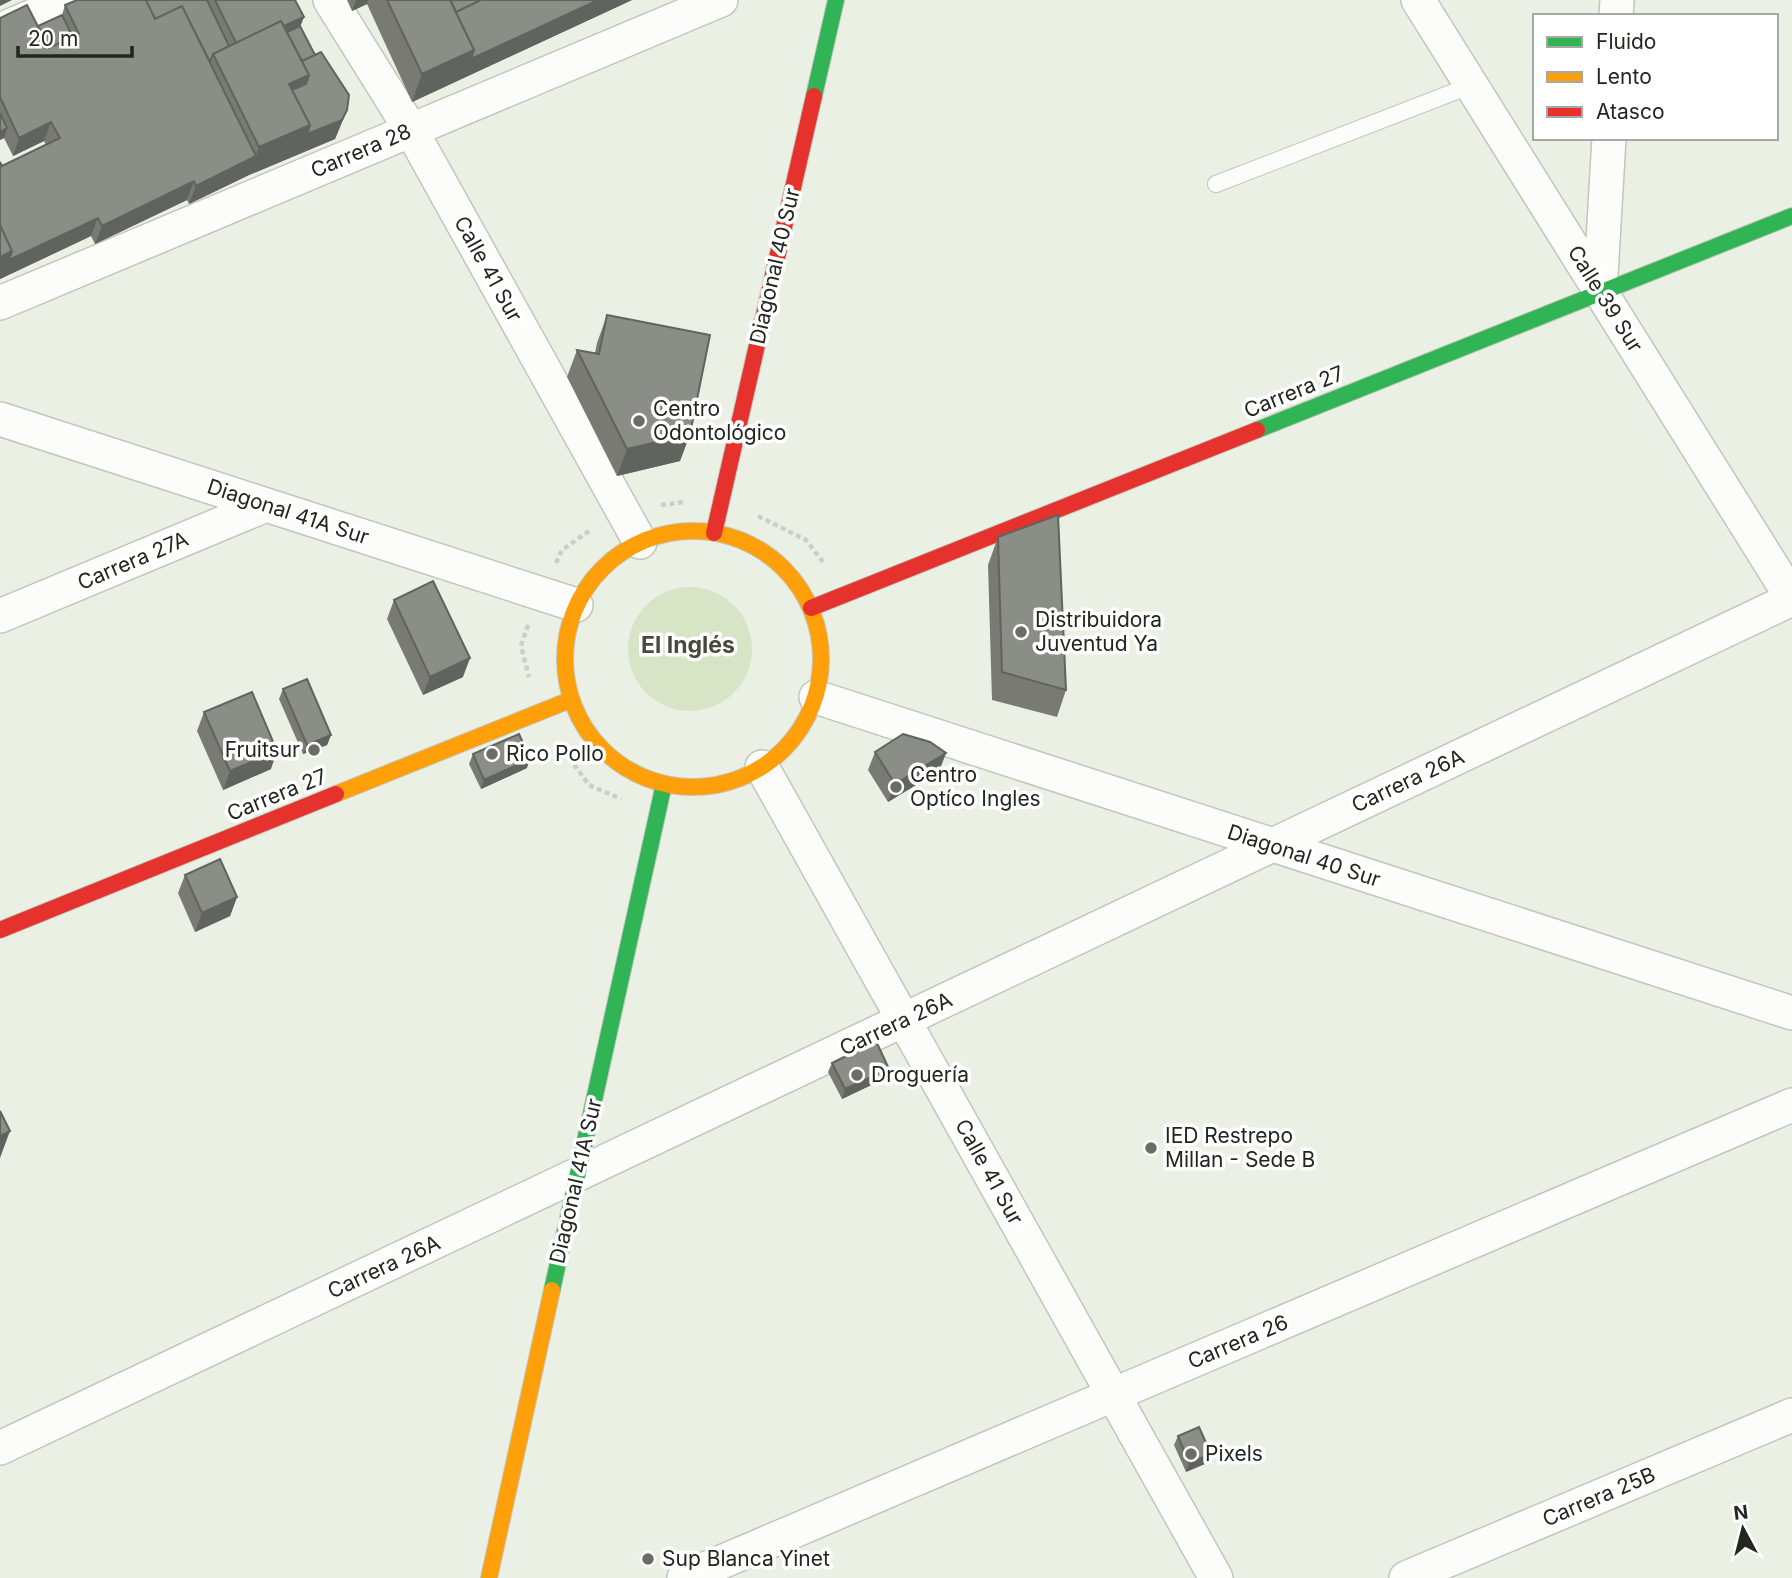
<svg xmlns="http://www.w3.org/2000/svg" width="1792" height="1578" viewBox="0 0 1792 1578" font-family="Inter,sans-serif">
<style>
.green{fill:#d7e4c5}
.lines{fill:none;stroke-linecap:round;stroke-linejoin:round}
.lane-casing{stroke:#c2c6bd;stroke-width:18}
.street-casing{stroke:#c2c6bd;stroke-width:36}
.fast-casing{stroke:#c2c6bd;stroke-width:18}
.slow-casing{stroke:#c2c6bd;stroke-width:18}
.jam-casing{stroke:#c2c6bd;stroke-width:18}
.path{stroke:#cccec9;stroke-width:4.5;stroke-dasharray:5 3.5;stroke-linecap:butt}
.lane{stroke:#fcfdfb;stroke-width:16}
.street{stroke:#fcfdfb;stroke-width:33}
.fast{stroke:#30b455;stroke-width:16}
.slow{stroke:#ff9f0a;stroke-width:16}
.jam{stroke:#e5322d;stroke-width:16}
.wall{fill:#787a73}
.shaded-wall{fill:#61635e}
.building{fill:#8b8e86;stroke:#61635e;stroke-width:2}
.poi-dot{fill:#696d64;stroke:#fff;stroke-width:2.5}
.labels{text-anchor:middle;stroke-width:7;stroke-linejoin:round;paint-order:stroke}
.street-label{font-size:21px;fill:#23261e;stroke:#fff}
.poi-label{font-size:21px;fill:#23261e;stroke:#fff;text-anchor:start}
.neighbourhood-label{font-size:23px;font-weight:bold;fill:#454b3b;stroke:#fff}
</style>
<rect width="100%" height="100%" fill="#ebf0e5"/>
<path class="green" d="M628 649a62 62 0 1 1 124 0a62 62 0 1 1-124 0Z"/>
<g class="lines">
<g class="lane-casing">
<path id="lane" d="M1216 184 1472 85"/>
</g>
<g class="street-casing">
<path id="street" d="M330 0 411 130 640 542
M1418 0 1792 598
M1616 16 1617 0
M0 30 70 0
M1600 292 1609 138
M0 303 721 0
M0 419 576 605
M0 616 266 505
M816 697 1792 1013
M762 767 1216 1578
M0 1448 1792 599
M684 1578 1792 1105
M1406 1578 1792 1415"/>
</g>
<g class="fast-casing">
<path id="fast" d="M814 96 836 0
M1257 430 1792 216
M552 1290 664 784"/>
</g>
<g class="slow-casing">
<path id="slow" d="M565 659a128 128 0 1 1 256 0a128 128 0 1 1-256 0Z
M336 794 570 700
M489 1578 552 1290"/>
</g>
<g class="jam-casing">
<path id="jam" d="M714 533 814 96
M811 608 1257 430
M0 930 336 794"/>
</g>
<path class="path" d="M661 505 684 502
M758 516 806 540 823 562
M556 563 562 550 592 529
M528 625 521 646 529 677
M559 744 589 785 621 799"/>
<use href="#lane" class="lane"/>
<use href="#street" class="street"/>
<use href="#fast" class="fast"/>
<use href="#slow" class="slow"/>
<use href="#jam" class="jam"/>
</g>
<path class="wall" d="M77 0H295L304 17 300 26 315 55 347 110 335 139 249 175 189 204 187 200 95 244 91 236 0 279V162L2 166 46 145 44 141 13 156 4 138 0 140V18L38 26 62 15 65 5Z
M347 0H632L412 102 367 4 352 11Z
M607 315 690 434 680 461 617 476 567 377 577 350 595 353 597 343Z
M998 537 1066 690 1057 717 992 700 988 565Z
M394 600 463 677 423 695 387 619Z
M283 689 331 735 327 745 303 754 279 699Z
M204 712 271 769 223 790 197 731Z
M875 752 946 753 939 771 888 802 868 770Z
M473 754 527 768 481 789 469 764Z
M185 875 237 897 230 916 195 932 178 893Z
M832 1063 886 1078 842 1099 828 1072Z
M1178 1436 1207 1463 1186 1472 1174 1445Z"/>
<path class="shaded-wall" d="M0 0H12L0 6Z
M356 0H368L367 4 352 11Z
M598 0H632L412 102 422 74 474 50Z
M304 17 297 35 238 48Z
M309 75 299 103 289 84Z
M347 110 335 139 249 175 189 204 196 186 256 156 259 147Z
M51 122 44 141 13 156 19 138Z
M7 128 4 138 0 140V132Z
M194 181 187 200 95 244 102 226Z
M98 218 91 236 0 279V257Z
M690 434 680 461 617 476 627 449Z
M470 658 463 677 423 695 430 677Z
M331 735 327 745 303 754 307 745Z
M277 751 271 769 223 790 230 771Z
M946 753 939 771 888 802 895 784Z
M530 759 527 768 481 789 484 780Z
M237 897 230 916 195 932 202 913Z
M889 1069 886 1078 842 1099 845 1089Z
M10 1131 0 1158V1136Z
M1211 1454 1207 1463 1186 1472 1189 1463Z"/>
<path class="building" d="M77 0H146L155 19 182 6 256 156 196 186 194 181 102 226 98 218 9 260 12 251 0 225V162L2 166 60 138 51 122 19 138 0 97V18L27 5 49 48 79 34 65 5Z
M146 0H207L229 46 213 54 210 62 182 6 155 19Z
M215 0H295L304 17 284 26 281 21 236 43Z
M387 0H450L474 50 422 74Z
M454 0H481L456 12 451 1Z
M481 0H598L471 59 474 50 456 12Z
M62 15 73 37 49 48 38 26Z
M281 21 309 75 289 84 310 125 259 147 213 54Z
M300 26 315 55 302 61 287 32Z
M321 52 349 95 347 110 342 120 307 134 310 125 292 90 306 84 309 75 302 61Z
M0 113 7 128 0 132Z
M0 225 12 251 0 257Z
M607 315 710 335 690 434 627 449 577 350 599 354Z
M1058 515 1066 690 1002 672 998 537Z
M433 581 470 658 430 677 394 600Z
M307 679 331 735 307 745 283 689Z
M252 692 277 751 230 771 204 712Z
M519 734 530 759 484 780 473 754Z
M903 734 930 742 946 753 895 784 875 752Z
M220 859 237 897 202 913 185 875Z
M876 1041 889 1069 845 1089 832 1063Z
M0 1111 10 1131 0 1136Z
M1199 1427 1211 1454 1189 1463 1178 1436Z"/>
<g class="poi-dot">
<circle cx="639" cy="421" r="7"/>
<circle cx="1021" cy="632" r="7"/>
<circle cx="314" cy="750" r="7"/>
<circle cx="492" cy="754" r="7"/>
<circle cx="896" cy="787" r="7"/>
<circle cx="857" cy="1075" r="7"/>
<circle cx="1151" cy="1148" r="7"/>
<circle cx="1191" cy="1454" r="7"/>
<circle cx="648" cy="1559" r="7"/>
</g>
<g class="labels">
<g class="street-label">
<text transform="translate(361 151) rotate(-23)" y="7">Carrera 28</text>
<text transform="translate(775 266) rotate(-77)" y="7">Diagonal 40 Sur</text>
<text transform="translate(488 269) rotate(61)" y="7">Calle 41 Sur</text>
<text transform="translate(1605 299) rotate(58)" y="7">Calle 39 Sur</text>
<text transform="translate(1294 392) rotate(-22)" y="7">Carrera 27</text>
<text transform="translate(288 512) rotate(18)" y="7">Diagonal 41A Sur</text>
<text transform="translate(133 561) rotate(-23)" y="7">Carrera 27A</text>
<text transform="translate(1408 781) rotate(-25)" y="7">Carrera 26A</text>
<text transform="translate(277 795) rotate(-22)" y="7">Carrera 27</text>
<text transform="translate(1304 856) rotate(18)" y="7">Diagonal 40 Sur</text>
<text transform="translate(896 1024) rotate(-25)" y="7">Carrera 26A</text>
<text transform="translate(989 1172) rotate(61)" y="7">Calle 41 Sur</text>
<text transform="translate(576 1181) rotate(-77)" y="7">Diagonal 41A Sur</text>
<text transform="translate(384 1267) rotate(-25)" y="7">Carrera 26A</text>
<text transform="translate(1238 1342) rotate(-23)" y="7">Carrera 26</text>
<text transform="translate(1599 1497) rotate(-23)" y="7">Carrera 25B</text>
</g>
<g class="poi-label">
<text x="653" y="416">Centro<tspan x="653" dy="24">Odontológico</tspan></text>
<text x="1035" y="627">Distribuidora<tspan x="1035" dy="24">Juventud Ya</tspan></text>
<text x="300" y="757" text-anchor="end">Fruitsur</text>
<text x="506" y="761">Rico Pollo</text>
<text x="910" y="782">Centro<tspan x="910" dy="24">Optíco Ingles</tspan></text>
<text x="871" y="1082">Droguería</text>
<text x="1165" y="1143">IED Restrepo<tspan x="1165" dy="24">Millan - Sede B</tspan></text>
<text x="1205" y="1461">Pixels</text>
<text x="662" y="1566">Sup Blanca Yinet</text>
</g>
<g class="neighbourhood-label">
<text x="688" y="653">El Inglés</text>
</g>
</g>
<rect x="1533" y="14" width="245" height="126" fill="#ffffff" stroke="#a7a8a5" stroke-width="2"/>
<rect x="1547" y="37" width="35" height="10" fill="#30b455" stroke="#a7a8a5" stroke-width="2"/>
<text x="1596" y="49" font-size="21" fill="#23261e">Fluido</text>
<rect x="1547" y="72" width="35" height="10" fill="#ff9f0a" stroke="#a7a8a5" stroke-width="2"/>
<text x="1596" y="84" font-size="21" fill="#23261e">Lento</text>
<rect x="1547" y="107" width="35" height="10" fill="#e5322d" stroke="#a7a8a5" stroke-width="2"/>
<text x="1596" y="119" font-size="21" fill="#23261e">Atasco</text>
<g transform="translate(1743 1529) rotate(353)" stroke="#ffffff" stroke-width="5" paint-order="stroke">
<path d="M0-5L12 26L0 18L-12 26Z" fill="#23261e"/>
<text y="-10" font-size="19" font-weight="bold" text-anchor="middle" fill="#23261e">N</text>
</g>
<path d="M18 46v10h114v-10" fill="none" stroke="#23261e" stroke-width="3.5"/>
<text x="28" y="46" font-size="21" fill="#23261e" stroke="#ffffff" stroke-width="5" paint-order="stroke">20 m</text>
</svg>
